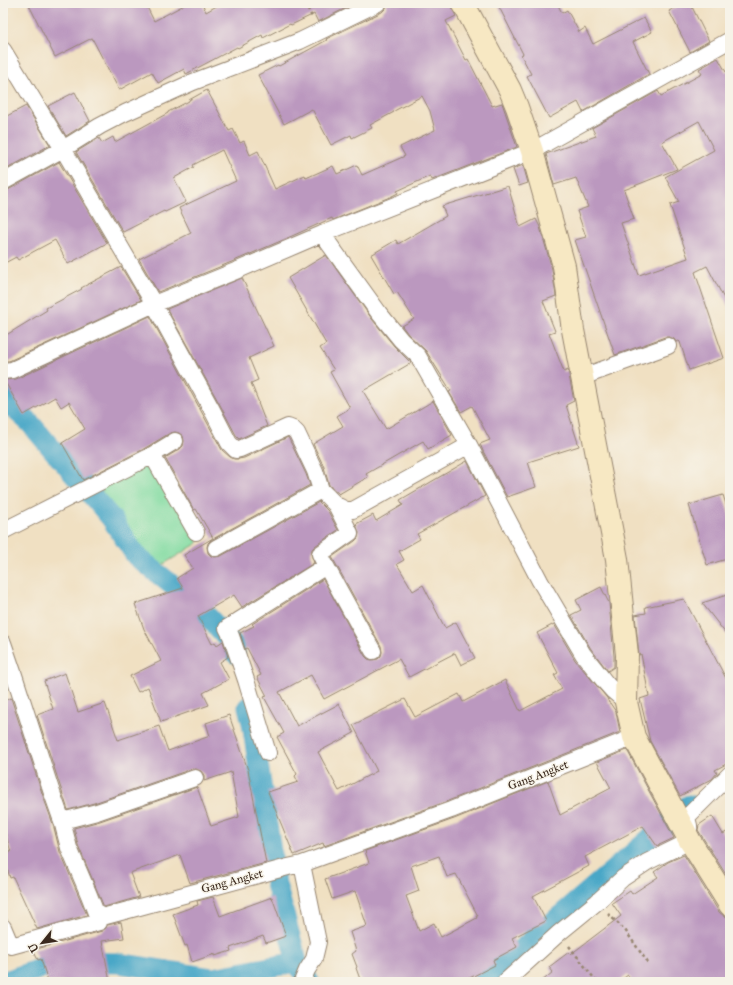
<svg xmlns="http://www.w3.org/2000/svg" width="733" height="985" viewBox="0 0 733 985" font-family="'IM FELL Great Primer',serif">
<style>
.green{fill:#81dba1;stroke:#5e8260}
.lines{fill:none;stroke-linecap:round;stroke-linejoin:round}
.canal{stroke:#48a7c7;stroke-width:21}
.building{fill:#bb98bf;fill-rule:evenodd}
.street-casing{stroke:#968570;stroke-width:18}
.secondary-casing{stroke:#968570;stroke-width:24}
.path{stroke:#968570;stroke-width:2.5;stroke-dasharray:3 3;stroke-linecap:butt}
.street{stroke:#fff;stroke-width:16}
.secondary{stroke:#f7e8c3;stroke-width:22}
.labels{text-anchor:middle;stroke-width:3;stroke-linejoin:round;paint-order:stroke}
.street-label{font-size:12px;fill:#3b2a1e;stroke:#f7f3e8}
</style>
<rect width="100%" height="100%" fill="#f7f3e8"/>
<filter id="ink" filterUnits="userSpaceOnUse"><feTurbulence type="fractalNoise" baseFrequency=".025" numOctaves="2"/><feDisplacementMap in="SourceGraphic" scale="8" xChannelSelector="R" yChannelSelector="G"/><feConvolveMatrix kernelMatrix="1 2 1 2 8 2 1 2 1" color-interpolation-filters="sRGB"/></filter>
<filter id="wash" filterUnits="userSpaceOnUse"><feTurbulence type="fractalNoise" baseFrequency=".012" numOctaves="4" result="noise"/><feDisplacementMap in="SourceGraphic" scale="16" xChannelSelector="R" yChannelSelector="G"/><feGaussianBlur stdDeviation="0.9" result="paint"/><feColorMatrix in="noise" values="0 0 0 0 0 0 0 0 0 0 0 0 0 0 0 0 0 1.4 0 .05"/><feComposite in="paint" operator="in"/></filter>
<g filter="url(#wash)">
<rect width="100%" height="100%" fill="#f0e0c2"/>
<path class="green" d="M152 455 196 532 198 543 159 567 149 559 124 529 106 503 99 483Z"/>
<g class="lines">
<path class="canal" d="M3 394 13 408 30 423 111 518 136 556 198 606 232 643 235 653
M248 707 252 723 276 884 297 962 309 982
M3 982 58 962 118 963 213 978 297 962
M483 982 689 805"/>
</g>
<g id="blocks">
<path class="building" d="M28 3H145L154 21 188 3H202L206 12 222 3H356L318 22 314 14 291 25 290 24 263 38 262 35 238 48 237 47 186 74 184 69 158 83 152 72 119 90 92 38 55 57Z
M387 3H451L452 9 456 16 446 21 466 60 468 59 492 106 502 103 517 147 432 180 430 176 397 191 398 193 390 197 333 220 332 218 283 240 234 261 158 292 139 259 191 233 179 208 236 181 222 150 193 165 194 167 174 178 186 202 165 212 164 211 123 232 76 152 99 138 102 143 113 137 115 142 168 113V112L189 101V100L207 90 229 131 233 129 240 143 244 141 250 155 258 151 275 189 305 175 306 178 333 166 337 174 357 165 362 175 405 156 400 147 435 130 430 111 422 96 394 111V112L370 125 372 128 352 138 351 135 331 145 312 109 284 124 258 75 278 65 279 66 327 40 326 39 382 12 386 8Z
M497 3H557L562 13 567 10 579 32 585 28 593 44 644 18 652 32 633 42 649 74 583 112 578 102 549 118 527 76 531 74 521 55 523 54Z
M684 3H690L709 41 690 52 669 11Z
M718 58 726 72 730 69V310L707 266 695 272 724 358 689 370 680 342 679 341 676 342 674 339 669 337H665L615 355 575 240 586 237 577 211 588 207 576 178 554 185 546 154 596 136 592 128 658 91 661 96 702 74 699 69ZM699 121 714 150 665 177 679 202 670 205 688 258 639 275 621 223 634 219 624 190 677 169 662 142Z
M75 92 90 121 66 136 48 106Z
M26 106 50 145 3 171V118Z
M59 162 107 243 68 264 55 240 18 260 16 257 3 264V191L8 190Z
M523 165 528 183 519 186 513 169Z
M508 186 520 227 536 219 540 227 552 269 556 296 543 301 555 331 549 333 564 372 568 370 574 401 566 405 579 446 528 462 536 487 507 497 483 451 480 444 490 440 472 406 461 412 449 392 451 391 426 351 408 334 402 326 414 319 397 292 394 294 371 255 396 240 398 244 446 216 442 206Z
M326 255 372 319 394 346 411 363 363 391 386 429 433 401 452 435 428 449 423 441 366 474 368 477 339 494 329 485 324 467 313 444 343 426 337 416 350 408 330 372 334 370 320 348 326 344 288 278Z
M121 267 141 300 9 361H3V337L47 310 46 308 82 289 81 288Z
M242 278 274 346 249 358 258 380 251 383 259 403H258L267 426 239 439 237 437 219 403 167 309Z
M150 316 222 450 230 457 234 459H238L244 458 288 437 306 474 310 485 211 540 208 543 207 547 208 553 211 556 215 557 221 556 319 502 328 511 338 530 315 546 312 549 311 554 314 563 242 607 234 595 198 616 212 644 215 642 217 645 223 641 228 657 220 662 229 679 203 693 209 705 161 722 148 687 138 692 130 676 161 661 144 629 135 604 183 588 177 578 193 568 184 555 213 538 196 509 194 510 165 458 180 449 183 446 184 441 183 436 179 433 175 432 170 433 142 450 83 480 62 443 85 429 69 402 61 407 55 397 24 415 4 380 16 379Z
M467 461 485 496 417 534 420 539 399 551 404 560 397 564 413 591 423 585 445 628 456 622 475 658 461 665 455 653 409 677 399 659 324 699 311 675 279 692 297 726 339 704 354 733 318 752 339 791 377 771 353 725 405 699 415 717 459 694 463 702 505 680 520 711 562 689 554 675 558 673 537 633 554 624 575 660 607 698 609 703H610L616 712 620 732 448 801 324 846 323 843 294 855 268 792 298 782 295 776 297 774 277 737 284 733 264 697 267 696 257 677 261 675 247 648 245 649 240 633 254 626 252 624 323 579 365 656 368 659 372 660 378 659 381 656 382 652 381 646 332 557 355 541 358 538 359 533 356 524 373 515 376 521 403 505 400 500Z
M723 495 730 517V558L707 565 689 505Z
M601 587 609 603 614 656V667L608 671 591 649 571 615 581 610 576 600Z
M730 594V639L702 603Z
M684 599 730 686V762L715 770 717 773 712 779 680 796 650 741 640 699 649 696 641 654 639 655 635 615 646 613 645 607Z
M65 673 78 712 105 703 118 740 159 726 168 751 210 736 206 723 229 715 248 770 266 863 190 883 180 855 130 873 139 897 104 907 78 845 74 828 100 821 197 787 211 826 239 817 231 772 204 781V775L201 771 196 769H192L94 803 68 810 37 715 53 709 44 681Z
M11 698 42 793 53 824 60 852 87 915 37 929 13 877 10 878 3 854 11 852 3 825V701Z
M627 750 674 838 657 846 643 826 585 857 589 866 533 896 546 921 512 938 517 947 493 960 495 965 462 982H361L356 968 357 967 352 954 356 951 350 932 367 926 355 891 332 899 325 879 369 863 365 851 454 819 548 781 560 815 611 788 597 762ZM439 856 447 877 456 874 478 916H476L477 918 441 937 434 923 419 931 406 896 419 891 411 866Z
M712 816 723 834 730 830V881L698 830 699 825Z
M684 855 719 912 724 916 730 917V982H633L628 975 618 982H541L553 972 549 967 569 952 571 954 621 916 612 903 630 891 632 894 658 877 654 872 668 862Z
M213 897 220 916 272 897 286 936 266 943 263 936 230 948 231 951 215 956V954L192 962 187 945 185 946 173 914 198 905 197 901Z
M121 922 124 938 102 941 110 982H48L41 959 38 960 33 950 102 931 106 928 107 925Z"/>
</g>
</g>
<g filter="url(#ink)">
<use href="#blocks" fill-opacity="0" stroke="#968570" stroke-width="1"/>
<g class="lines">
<g class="street-casing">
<path id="street" d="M3 50 63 149 154 304 211 408 229 443 236 450 240 449 288 427 293 429 297 433 315 471 321 490
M3 182 63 149 100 126 125 113 193 82 300 41 378 3
M322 234 379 313 401 340 418 356 469 445 540 581 583 654 605 682 613 691 626 702
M3 371 12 370 154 304 238 270 322 234 532 151 730 40
M582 377 668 346
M152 455 196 532
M3 531 147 458 175 441
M216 548 321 490 336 505 346 510H353L469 445
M326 566 320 554 350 533 336 505
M3 643 14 675 51 790 62 821 69 848 89 895 96 913 99 917 106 916 288 867 302 864 451 810 634 737
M268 753 246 680 231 636 227 628 326 566 373 651
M62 821 97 812 195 778
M686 833C692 828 688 824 687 818L690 814 730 774
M302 864 318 942 314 959 307 970 302 982
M3 927 11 946 99 922V917
M505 982 559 933 597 902 623 878 647 862 690 841"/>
</g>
<g class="secondary-casing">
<path id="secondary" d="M463 3 510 90 517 107 532 151 564 266 573 330 617 559 627 655 626 702 634 737 690 841 730 905"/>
</g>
<path class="path" d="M305 3 312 17
M608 914 625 930 648 963
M569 946 597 982"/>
<use href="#street" class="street"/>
<use href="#secondary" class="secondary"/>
</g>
</g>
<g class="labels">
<g class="street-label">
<text transform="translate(538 775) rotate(-21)" y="4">Gang Angket</text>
<text transform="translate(232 881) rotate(-15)" y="4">Gang Angket</text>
</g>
</g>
<rect width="733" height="985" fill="none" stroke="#f7f3e8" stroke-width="16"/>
<g transform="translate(42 943) rotate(240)" stroke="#f7f3e8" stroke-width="3" paint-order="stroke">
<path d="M0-3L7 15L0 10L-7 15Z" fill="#3b2a1e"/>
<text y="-6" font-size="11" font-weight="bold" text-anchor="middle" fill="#3b2a1e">U</text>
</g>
</svg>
